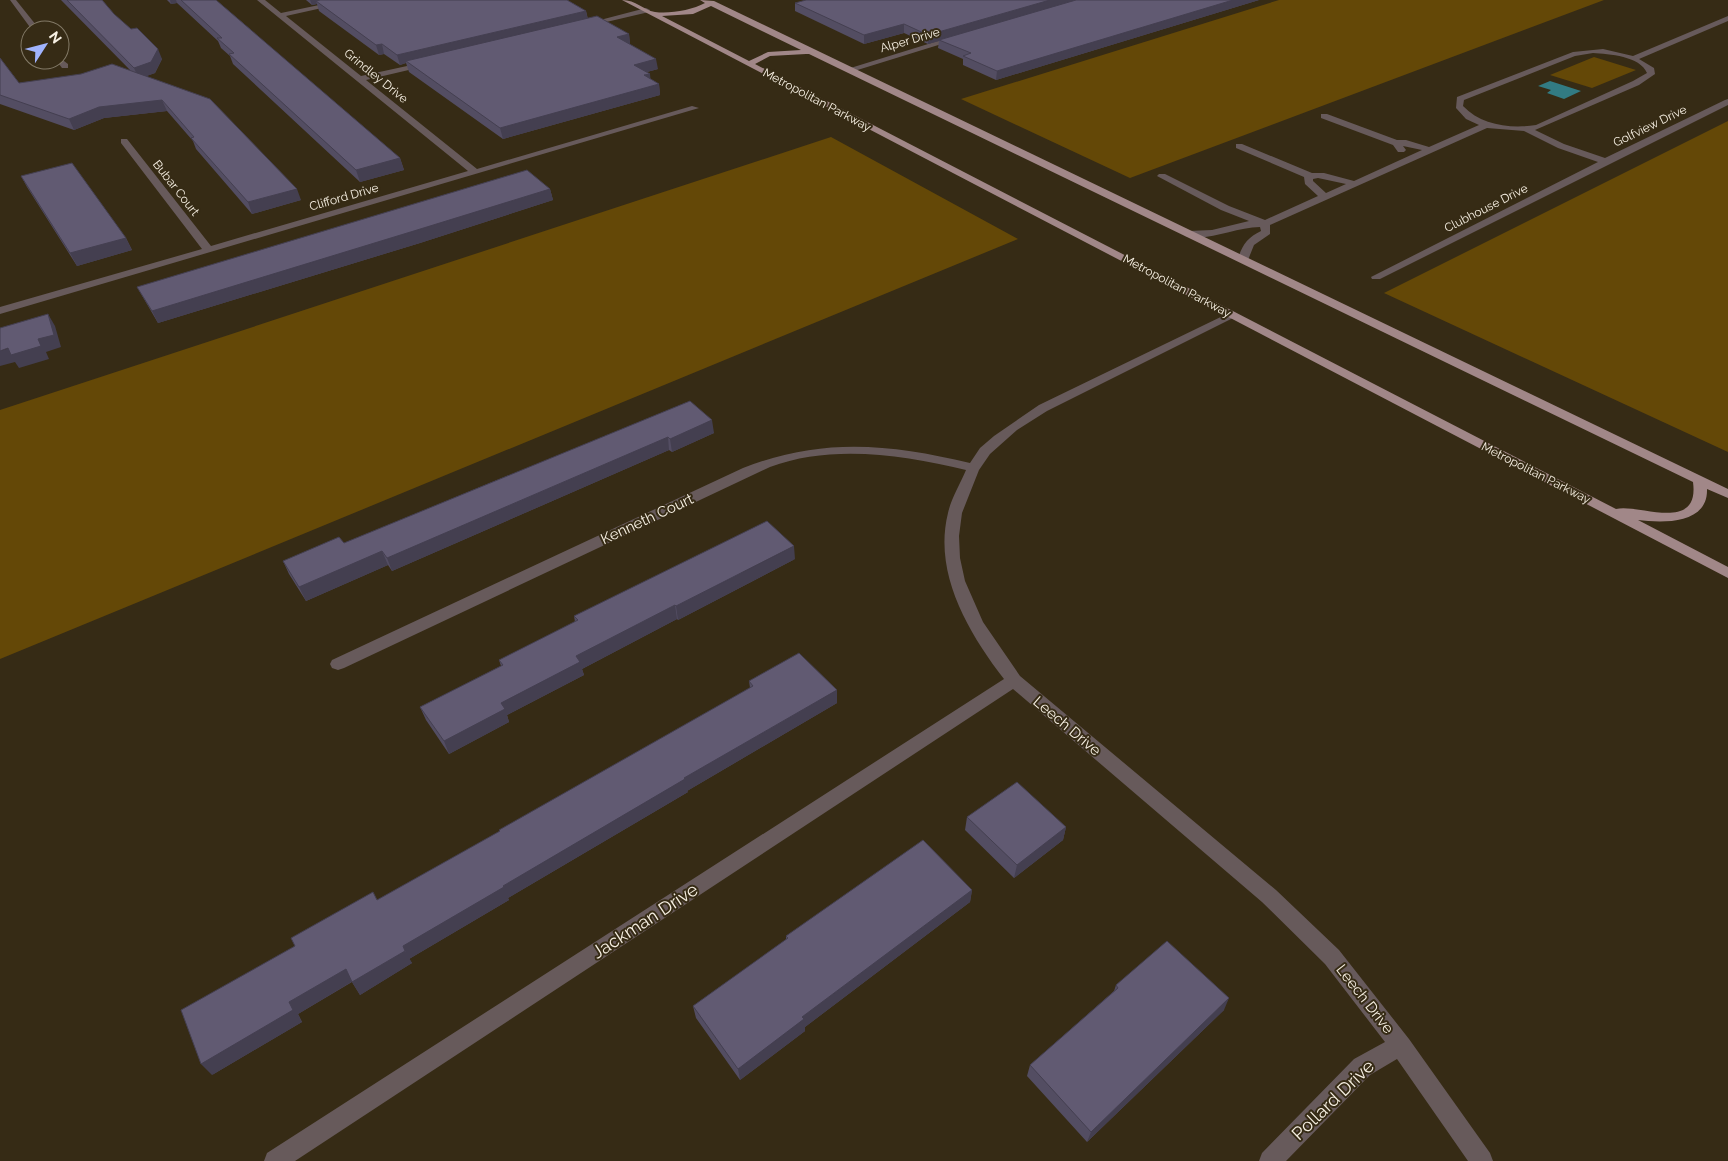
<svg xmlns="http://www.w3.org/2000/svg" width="1728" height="1161" viewBox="0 0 1728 1161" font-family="Raleway,sans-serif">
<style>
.green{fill:#644807}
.water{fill:#327b83}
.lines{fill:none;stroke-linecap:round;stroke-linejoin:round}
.minor{fill:#675a5b;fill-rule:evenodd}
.major{fill:#a18788;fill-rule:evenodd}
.wall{fill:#534d62}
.shaded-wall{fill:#443f50}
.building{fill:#615a72;stroke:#443f50}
.labels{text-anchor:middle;stroke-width:4;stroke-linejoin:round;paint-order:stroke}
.far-street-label{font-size:12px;fill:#f7f0e3;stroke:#362b15}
.street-label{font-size:15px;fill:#f7f0e3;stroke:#362b15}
.near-street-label{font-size:18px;fill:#f7f0e3;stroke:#362b15}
</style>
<rect width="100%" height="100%" fill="#362b15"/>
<path class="green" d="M1279 0H1604L1130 178 961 99Z
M1594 57 1636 70 1592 88 1550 75Z
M1728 121V452L1384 293Z
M831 137 1018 239 0 659V410Z"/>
<path class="water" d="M1550 81 1581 91 1564 99 1547 93 1551 90 1538 86Z"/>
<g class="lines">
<path class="minor" d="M10 0H16L40 30H32Z
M257 0H265L281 13 343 0H358L286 16 361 76 430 61V65L366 80 477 169 692 106 699 108 0 314V307L202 249 121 143V139H127L211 246 468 171Z
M646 8 650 10 649 12 585 27 581 25Z
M1728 16V21L1639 59 1654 68 1655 74 1639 85 1535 130 1564 144 1605 158 1725 100 1728 99V105L1380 279H1372L1371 277 1598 162 1558 148 1524 131 1487 128 1270 225V234L1254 245 1248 260 1243 263 1238 260C1241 246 1248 237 1261 231L1260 227C1235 227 1210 242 1185 236L1184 234 1189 231 1212 230 1249 221 1221 210 1157 176 1159 174H1165L1229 206 1265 220 1318 196 1305 184 1304 177 1236 148V144H1242L1312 173H1324L1354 181 1422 150 1403 146 1406 150 1404 152H1398L1393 145 1321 118V114H1327L1397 140H1406L1429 147 1479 125 1466 119 1456 108 1457 97 1573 52 1603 49 1633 56ZM1593 53C1609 54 1640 56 1647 73L1633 81 1536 125C1510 129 1481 125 1463 106L1464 100 1575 56ZM1318 178 1346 184 1326 193 1313 181V179Z
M954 36 961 38 851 72 844 70Z
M60 58 68 64V68H62L56 60H60Z
M1231 312 1237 315 1235 317 1047 411 1017 430 990 454 979 470 962 513 959 536 960 558 965 581 983 622 1020 676 1276 890 1339 950 1409 1039 1490 1153 1493 1161H1468L1397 1059 1370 1075 1286 1161H1259L1262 1153 1354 1059 1385 1042 1325 964 1262 902 1013 689 295 1161H264L267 1153 1004 679C968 632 933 573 948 513 951 499 960 484 966 470 903 455 832 444 770 467L344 668 338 670 332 668 330 664 332 660 743 468C822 437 890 444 970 463L980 448 994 436 1039 405Z"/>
<path class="major" d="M622 0C636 0 643 10 655 12 670 14 692 10 705 3L700 0 714 1 1728 489V498L1707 489C1708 525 1662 523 1638 520L1728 567V578ZM711 6 801 50 768 52 749 61 662 16 693 14ZM806 54H809L1693 482C1700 534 1638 503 1616 509L755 64 770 56Z"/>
</g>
<path class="wall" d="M61 0H102L114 14 162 59 155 73 146 76 301 200 252 214 196 149 193 141 167 111 104 118 74 130 0 104V58L19 83 130 70Z
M167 0H216L400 158 404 170 360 182 233 64 230 56 221 48 218 41 177 3 171 4Z
M306 0H567L586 11 588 19 629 34 630 44H629L658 69 647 72 650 74V79L659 84 660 95 503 139 409 72 406 63 400 65 384 54 379 55 319 11 317 4 312 5Z
M1259 0 996 80 963 65V59L938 48 939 41 928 44 904 33 864 44 795 11V3Z
M21 176 126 238 132 250 77 266 27 187Z
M550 189 553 200 420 243 158 323 137 287Z
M690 401 714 433 672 452 669 450 392 571 388 565 306 601 289 574 283 561 344 543Z
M795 559 678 620 677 619 582 669 584 675 507 715 509 722 449 754 426 720 420 707 501 666 499 660 575 622 574 616Z
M749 681 837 703 687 791 688 792 508 898 509 900 409 959 412 963 360 995 352 982 298 1014 302 1022 212 1075 377 900 499 832 750 688Z
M967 817 1066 827 1063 840 1014 878 965 830Z
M972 890 970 902 805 1027V1031L740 1080 696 1018 693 1006 786 940V936Z
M1116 985 1224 1010 1087 1142 1027 1076 1030 1065 1114 991Z"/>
<path class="shaded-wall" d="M170 0H176L177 3 171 4Z
M310 0H334L316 1 317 4 312 5Z
M1050 0H1078L939 40V41L928 44V35Z
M1233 0H1259L996 80 997 71Z
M586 11 588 21 406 61V63L400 65 397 55Z
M904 24V33L864 44V35Z
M629 34 630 44 618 47 617 37Z
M382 44 384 54 379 55 376 45Z
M158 49 162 59 155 73 139 79 134 68Z
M656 59 658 69 636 75 634 65Z
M650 74 651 84 644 75Z
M659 84 660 95 503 139 500 128Z
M162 100 167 111 104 118 74 130 69 119 99 107Z
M400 158 404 170 360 182 356 170Z
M297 189 301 200 252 214 248 202Z
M550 189 553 200 420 243 158 323 152 311Z
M126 238 132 250 77 266 70 253Z
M48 314 55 326 61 347 46 352 49 359 19 368 15 362 0 366V351L38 339Z
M712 420 714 433 672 452 670 439Z
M668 437 669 450 392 571 387 558Z
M794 546 795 559 678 620 676 606Z
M382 551 388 565 306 601 299 587Z
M675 605 677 619 582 669 584 675 507 715 509 722 449 754 444 741 501 703 576 656Z
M837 690V703L687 791 688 792 508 898 509 900 409 959 403 946 684 778Z
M1066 827 1063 840 1014 878 1017 865Z
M972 890 970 902 805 1027V1031L740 1080 738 1069 802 1017Z
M405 951 412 963 360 995 352 982Z
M346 969 353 981 298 1014 302 1022 212 1075 201 1064 289 1002Z
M1229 998 1224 1010 1087 1142 1091 1132Z"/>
<path class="building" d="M67 0H102L114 14 131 29 137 28 158 49 151 62 134 68Z
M181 0H216L400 158 356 170 229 54 234 53 217 38H222Z
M320 0H567L586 11 397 55 382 44 376 45 316 1Z
M806 0H1050L928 35 904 24 864 35 795 3Z
M1076 0H1233L997 71 963 56 971 53 939 40Z
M597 16 629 34 617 37 656 59 634 65 650 74 644 75 659 84 500 128 406 61Z
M0 58 19 83 81 74 112 64 210 99 297 189 248 202 191 138 194 137 162 100 99 107 69 119 0 95Z
M72 163 126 238 70 253 21 176Z
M527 170 550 189 417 230 152 311 137 287Z
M48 314 54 335 38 339 41 346 11 355 8 348 0 351V328Z
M690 401 712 420 670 439 668 437 387 558 382 551 299 587 283 561 339 537 344 543Z
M767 521 794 546 676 606 675 605 576 656 580 662 501 703 505 709 444 741 420 707 503 665 499 660 578 620 574 616Z
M799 653 837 690 684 778 685 779 503 886 504 887 403 946 405 951 352 982 346 969 289 1002 293 1010 201 1064 181 1010 295 946 291 938 373 892 377 900 500 831 499 830 753 686 749 681Z
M1017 782 1066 827 1017 865 967 817Z
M923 840 972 890 802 1017 804 1019 738 1069 693 1006 788 938 786 936Z
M1167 941 1229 998 1091 1132 1030 1065 1118 988 1116 985Z"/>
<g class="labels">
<g class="far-street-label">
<text transform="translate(910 40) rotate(-16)" y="4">Alper Drive</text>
<text transform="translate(376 76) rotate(39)" y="4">Grindley Drive</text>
<text transform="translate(817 100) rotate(28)" y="4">Metropolitan Parkway</text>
<text transform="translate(1650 126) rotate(-26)" y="4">Golfview Drive</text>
<text transform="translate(176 188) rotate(52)" y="4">Bubar Court</text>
<text transform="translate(344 197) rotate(-16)" y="4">Clifford Drive</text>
<text transform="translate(1486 208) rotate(-27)" y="4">Clubhouse Drive</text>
<text transform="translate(1177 286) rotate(28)" y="4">Metropolitan Parkway</text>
<text transform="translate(1536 473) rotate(27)" y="4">Metropolitan Parkway</text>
</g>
<g class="street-label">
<text transform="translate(647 519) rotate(-25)" y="5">Kenneth Court</text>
<text transform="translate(1067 726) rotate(40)" y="5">Leech Drive</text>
<text transform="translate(1365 999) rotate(52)" y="5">Leech Drive</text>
</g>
<g class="near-street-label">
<text transform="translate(645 921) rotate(-33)" y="6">Jackman Drive</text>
<text transform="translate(1333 1100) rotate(-44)" y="6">Pollard Drive</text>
</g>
</g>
<g transform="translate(45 45) rotate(54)"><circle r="24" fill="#362b15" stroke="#837a67"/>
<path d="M0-4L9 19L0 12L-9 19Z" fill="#a0b3fd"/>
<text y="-8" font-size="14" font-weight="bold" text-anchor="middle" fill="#f7f0e3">N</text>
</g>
</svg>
